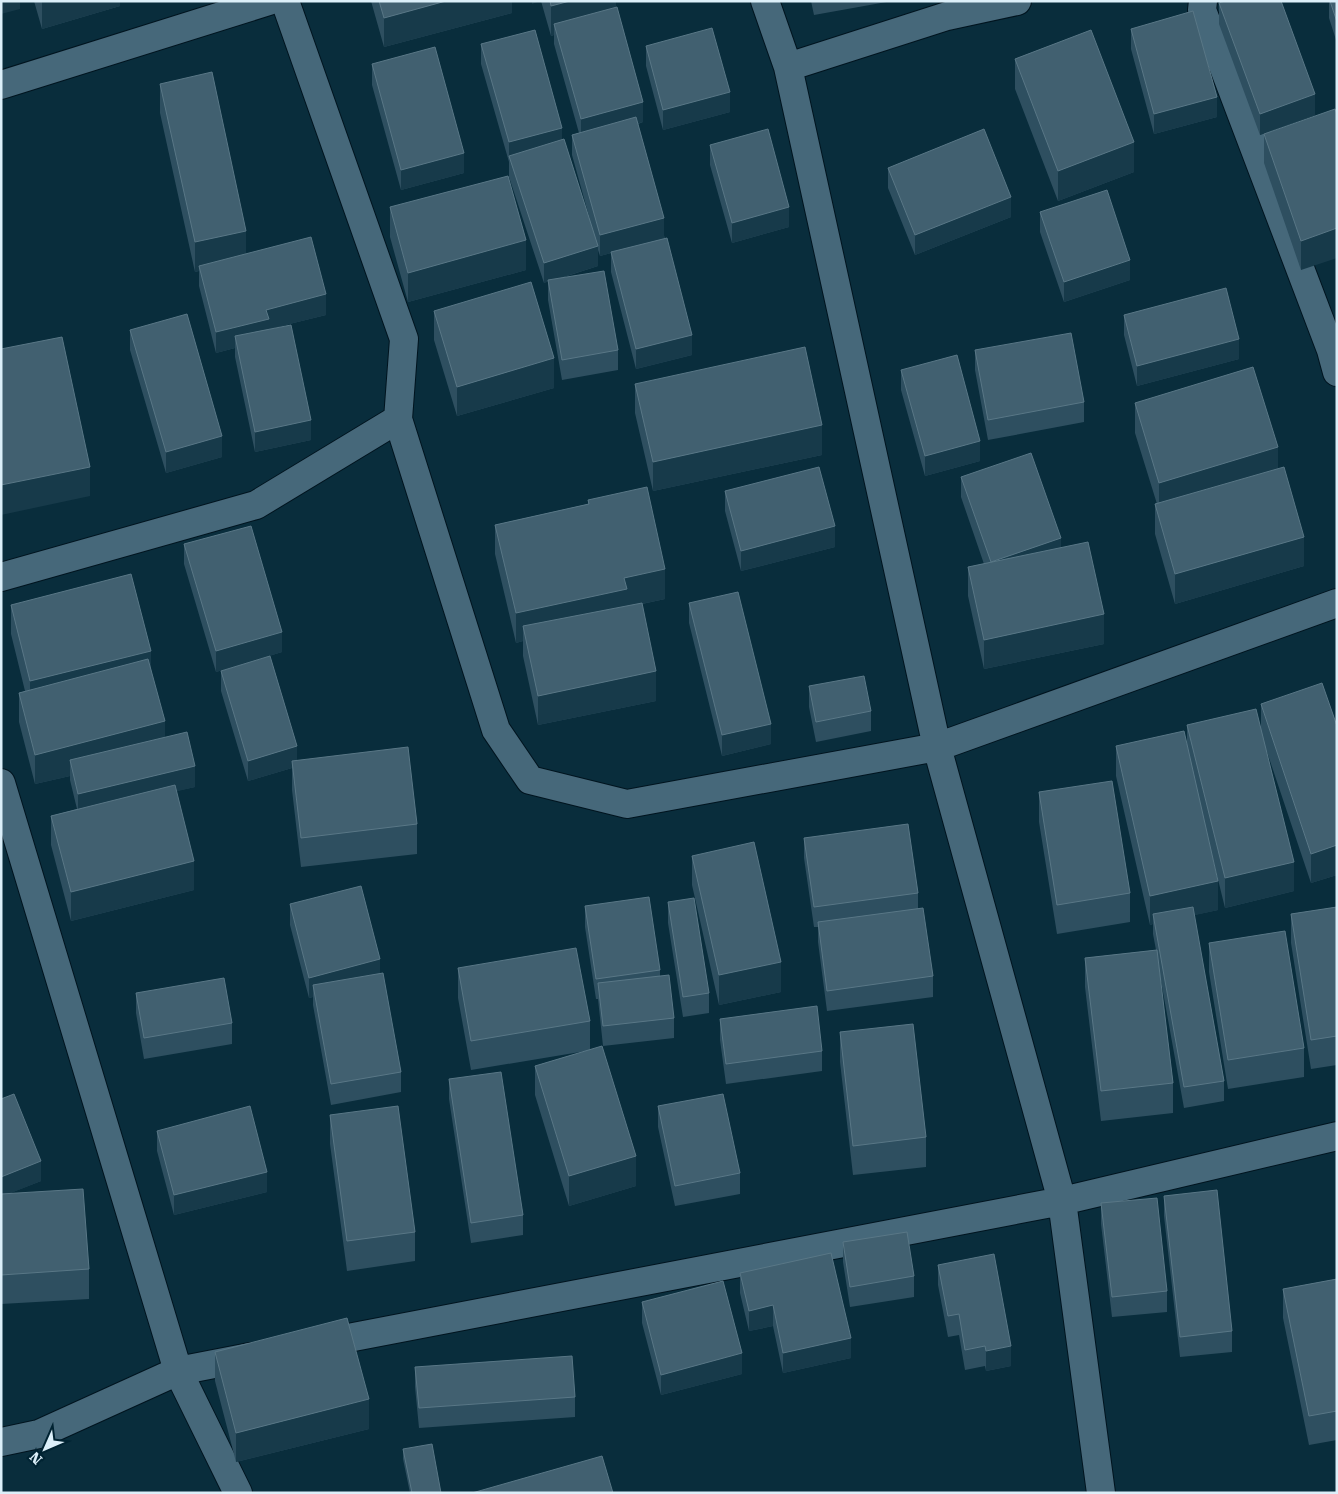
<svg xmlns="http://www.w3.org/2000/svg" width="1338" height="1494" viewBox="0 0 1338 1494" font-family="'Roboto Serif',serif">
<style>
.lines{fill:none;stroke-linecap:round;stroke-linejoin:round}
.minor-casing{stroke:#00141f;stroke-width:30}
.minor{stroke:#46687a;stroke-width:28}
.wall{fill:#2e4f60}
.shaded-wall{fill:#173a4a}
.building{fill:#416070;stroke:#597786}
</style>
<rect width="100%" height="100%" fill="#092d3c"/>
<g class="lines">
<g class="minor-casing">
<path id="minor" d="M285 1 404 339 398 419 496 730 530 780 627 804 937 747 1337 603
M765 1 788 67 937 747 1062 1201 1101 1493
M1203 1 1202 10 1331 350 1337 372
M788 67 947 16 1017 1
M1 85 269 1
M1 577 256 505 398 419
M1 783 178 1371 238 1493
M317 1344 1062 1201 1337 1136
M1 1442 39 1434 178 1371 250 1357"/>
</g>
<use href="#minor" class="minor"/>
</g>
<path class="wall" d="M34 1H120V6L42 29Z
M371 1H512V13L384 47Z
M541 1H616V7L643 122 638 124 692 355 636 369 611 272V253L600 256 598 250V266L558 279 618 350V370L562 380 548 300V281L544 283 509 177V162L481 64V44L562 139 590 220 572 155V135L579 133 554 44V35L551 36Z
M811 1H892L814 15Z
M1329 1H1337V43L1329 18Z
M1219 3 1315 115 1260 135 1219 24Z
M1131 29 1217 117 1154 134 1131 49Z
M646 46 730 112 663 130 646 66Z
M1015 59 1134 172 1058 201 1015 89Z
M372 64 464 173 401 190 372 85Z
M160 84 246 254 326 315 269 329 311 440 255 452 235 357V348L216 353 199 286V271L195 272 160 113Z
M1337 114 1301 270 1264 163V134Z
M710 145 789 227 732 243 710 165Z
M888 168 1011 217 915 255 888 188Z
M390 207 526 270 408 302 390 237Z
M1040 212 1130 280 1064 302 1040 232Z
M434 311 554 388 457 416 434 340Z
M1124 315 1239 359 1137 386 1124 335Z
M130 330 222 457 166 473 130 350Z
M975 350 1084 402V422L988 440 975 370Z
M901 370 980 461 925 476 901 390Z
M635 384 822 455 653 491 635 413Z
M1135 403 1278 469 1304 566 1175 604 1155 534V504H1157L1135 433Z
M961 477 1061 548 1104 644 984 669 968 596V567L984 564 961 497Z
M725 491 835 547 741 571 725 511Z
M588 500 665 599 642 604 656 701 538 725 523 656V641L516 643 495 554V525L588 504Z
M184 544 282 652 216 672 184 564Z
M689 603 771 744 722 756 689 623Z
M11 605 151 670 165 737 195 787 176 791 194 890 71 921 51 845V816L77 809 70 780V776L35 784 19 722V693L25 691 11 634Z
M221 671 297 760 417 824V854L301 867 292 790V768L248 781 221 691Z
M809 686 871 711V731L816 742 809 707Z
M1261 704 1337 726V875L1311 883 1266 749 1294 891 1225 908 1212 855 1218 910 1194 915 1224 1081V1101L1184 1108 1159 970 1173 1083V1113L1101 1121 1085 987V958L1156 950 1153 934V924L1150 925 1116 776V746H1187V725L1261 728Z
M1039 792 1130 893V922L1057 934 1039 822Z
M804 838 918 893V908L933 976V997L827 1011 818 942V927H814L804 858Z
M692 856 781 992 719 1005 692 885Z
M668 902 709 993V1013L683 1017 668 923Z
M290 904 380 973 401 1072V1092L331 1105 313 1005V997L309 998 290 925Z
M585 906 660 970V976L674 1018V1038L603 1046 598 999H596L585 927Z
M1337 907V1065L1311 1069 1291 943V914Z
M1209 943 1304 1048V1077L1228 1089 1209 972Z
M458 968 590 1021V1050L636 1186 569 1206 535 1095V1066L586 1051 471 1070 458 998Z
M136 993 232 1023V1044L144 1059 136 1013Z
M720 1019 822 1051V1071L726 1084 720 1040Z
M840 1032 926 1137V1167L853 1175 840 1062Z
M449 1079 523 1215V1235L471 1243 449 1099Z
M1 1099 41 1181 10 1193 89 1269V1299L1 1304Z
M658 1106 740 1173V1194L675 1206 658 1127Z
M330 1115 415 1232V1261L347 1271 330 1144Z
M157 1131 267 1192 174 1215 157 1151Z
M1164 1196 1232 1331V1352L1180 1357 1164 1216Z
M1101 1203 1167 1291V1312L1112 1317 1101 1224Z
M843 1242 914 1276V1297L850 1307 843 1262Z
M938 1265 1011 1366 986 1371 985 1366 965 1370 959 1335 948 1337 938 1285Z
M740 1273 851 1358 783 1373 773 1326 749 1331 740 1293Z
M1337 1279V1440L1309 1445 1283 1318V1289Z
M642 1302 742 1374 661 1395 642 1323Z
M215 1352 369 1429 236 1462 215 1381Z
M415 1367 575 1397V1417L419 1428 415 1387Z
M403 1449 441 1493H410L403 1459Z"/>
<path class="shaded-wall" d="M1 1H20V9L1 14Z
M42 1H120V6L42 29Z
M446 1H512V13L384 47V18Z
M532 1H540L532 4Z
M570 1H616V18L554 24V35L551 36V6Z
M730 92V112L663 130V110Z
M1315 94V115L1260 135V114Z
M1217 97V117L1154 134V114Z
M643 102V122L581 139V119Z
M562 128V148L509 156V163V142Z
M1134 142V172L1058 201V171Z
M464 153V173L401 190V170Z
M1011 197V217L915 255V235Z
M789 207V227L732 243V223Z
M664 218V239L600 256V235Z
M1337 228V258L1301 270V241Z
M246 231V260L199 266V271L195 272V242Z
M526 240V270L408 302V273Z
M598 246V266L544 283V263Z
M1130 260V280L1064 302V282Z
M326 294V315L269 329 235 336V348L216 353V332L266 310Z
M692 335V355L636 369V349Z
M1239 339V359L1137 386V366Z
M554 358V388L457 416V387Z
M311 420V440L255 452V432Z
M822 425V455L653 491V462Z
M222 436V457L166 473V452Z
M980 441V461L925 476V456Z
M1278 447V476L1159 512V483Z
M90 467V496L1 515V485Z
M835 526V547L741 571V551Z
M1304 537V566L1175 604V574Z
M1061 538V559L991 562Z
M665 569V599L627 607 523 626V641L516 643V613L624 578Z
M1104 614V644L984 669V640Z
M282 632V652L216 672V651Z
M151 651V680L30 711V681Z
M656 671V701L538 725V696Z
M165 721V751L70 760V776L35 784V755Z
M771 724V744L722 756V735Z
M297 746V767L292 761V768L248 781V761Z
M195 766V787L78 815V794Z
M1337 845V875L1311 883V854Z
M194 861V890L71 921V892Z
M1294 862V891L1225 908V878Z
M1218 881V910L1155 924 1153 914V924L1150 925V896Z
M380 959V979L313 985V997L309 998V978Z
M781 962V992L719 1005V975Z
M636 1156V1186L569 1206V1176Z
M41 1161V1181L1 1197V1177Z
M267 1172V1192L174 1215V1195Z
M773 1305V1326L749 1331V1311Z
M851 1338V1358L783 1373V1353Z
M1011 1346V1366L986 1371V1351Z
M742 1353V1374L661 1395V1375Z
M369 1399V1429L236 1462V1433Z"/>
<path class="building" d="M379 1H446L384 18Z
M550 1H570L551 6Z
M1225 1H1281L1315 94 1260 114 1219 3Z
M1330 1H1337V22Z
M617 7 643 102 581 119 554 24Z
M1193 11 1217 97 1154 114 1131 29Z
M712 28 730 92 663 110 646 46Z
M535 30 562 128 509 142 481 44Z
M1091 30 1134 142 1058 171 1015 59Z
M435 47 464 153 401 170 372 64Z
M212 72 246 231 195 242 160 84Z
M1335 109 1337 114V228L1301 241 1264 134Z
M636 117 664 218 600 235 572 135Z
M768 129 789 207 732 223 710 145Z
M984 129 1011 197 915 235 888 168Z
M564 139 598 246 544 263 509 156Z
M508 176 526 240 408 273 390 207Z
M1107 190 1130 260 1064 282 1040 212Z
M311 237 326 294 266 310 269 319 216 332 199 266Z
M667 238 692 335 636 349 611 252Z
M604 271 618 350 562 360 548 280Z
M531 282 554 358 457 387 434 311Z
M1226 288 1239 339 1137 366 1124 315Z
M187 314 222 436 166 452 130 330Z
M291 325 311 420 255 432 235 336Z
M1071 333 1084 402 988 420 975 350Z
M62 337 90 467 1 485V349Z
M805 347 822 425 653 462 635 384Z
M957 355 980 441 925 456 901 370Z
M1253 367 1278 447 1159 483 1135 403Z
M1031 453 1061 538 991 562 961 477Z
M819 467 835 526 741 551 725 491Z
M1284 467 1304 537 1175 574 1155 504Z
M647 487 665 569 624 578 627 589 516 613 495 525 589 504 588 500Z
M251 526 282 632 216 651 184 544Z
M1088 542 1104 614 984 640 968 567Z
M131 574 151 651 30 681 11 605Z
M738 592 771 724 722 735 689 603Z
M642 603 656 671 538 696 523 626Z
M270 656 297 746 248 761 221 671Z
M148 659 165 721 35 755 19 693Z
M864 676 871 711 816 722 809 686Z
M1322 683 1337 726V845L1311 854 1261 704Z
M1256 709 1294 862 1225 878 1187 725Z
M1184 731 1218 881 1150 896 1116 746Z
M187 732 195 766 78 794 70 760Z
M408 747 417 824 301 838 292 761Z
M1112 781 1130 893 1057 905 1039 792Z
M175 785 194 861 71 892 51 816Z
M908 824 918 893 814 907 804 838Z
M754 842 781 962 719 975 692 856Z
M361 886 380 959 309 978 290 904Z
M649 897 660 970 596 979 585 906Z
M694 898 709 993 683 997 668 902Z
M1193 907 1224 1081 1184 1087 1153 914Z
M1337 907V1036L1311 1040 1291 914Z
M923 908 933 976 827 991 818 922Z
M1285 931 1304 1048 1228 1060 1209 943Z
M576 948 590 1021 471 1041 458 968Z
M1157 950 1173 1083 1101 1091 1085 958Z
M383 973 401 1072 331 1084 313 985Z
M669 975 674 1018 603 1026 598 983Z
M224 978 232 1023 144 1038 136 993Z
M817 1006 822 1051 726 1064 720 1019Z
M913 1024 926 1137 853 1146 840 1032Z
M602 1046 636 1156 569 1176 535 1066Z
M501 1072 523 1215 471 1223 449 1079Z
M14 1094 41 1161 1 1177V1099Z
M723 1094 740 1173 675 1186 658 1106Z
M250 1106 267 1172 174 1195 157 1131Z
M398 1106 415 1232 347 1241 330 1115Z
M83 1189 89 1269 1 1275V1194Z
M1217 1190 1232 1331 1180 1337 1164 1196Z
M1157 1198 1167 1291 1112 1297 1101 1203Z
M907 1232 914 1276 850 1287 843 1242Z
M831 1253 851 1338 783 1353 773 1305 749 1311 740 1273Z
M994 1254 1011 1346 986 1351 985 1346 965 1350 959 1314 948 1316 938 1265Z
M1337 1279V1411L1309 1416 1283 1289Z
M723 1281 742 1353 661 1375 642 1302Z
M347 1318 369 1399 236 1433 215 1352Z
M572 1356 575 1397 419 1408 415 1367Z
M432 1444 441 1493H412L403 1449Z
M602 1456 613 1493H472Z"/>
<rect width="1338" height="1494" fill="none" stroke="#dceff9" stroke-width="5"/>
<g transform="translate(45 1449) rotate(225)" stroke="#002332" stroke-width="4" paint-order="stroke">
<path d="M0-4L9 19L0 12L-9 19Z" fill="#dceff9"/>
<text y="-8" font-size="14" font-weight="bold" text-anchor="middle" fill="#dceff9">N</text>
</g>
</svg>
